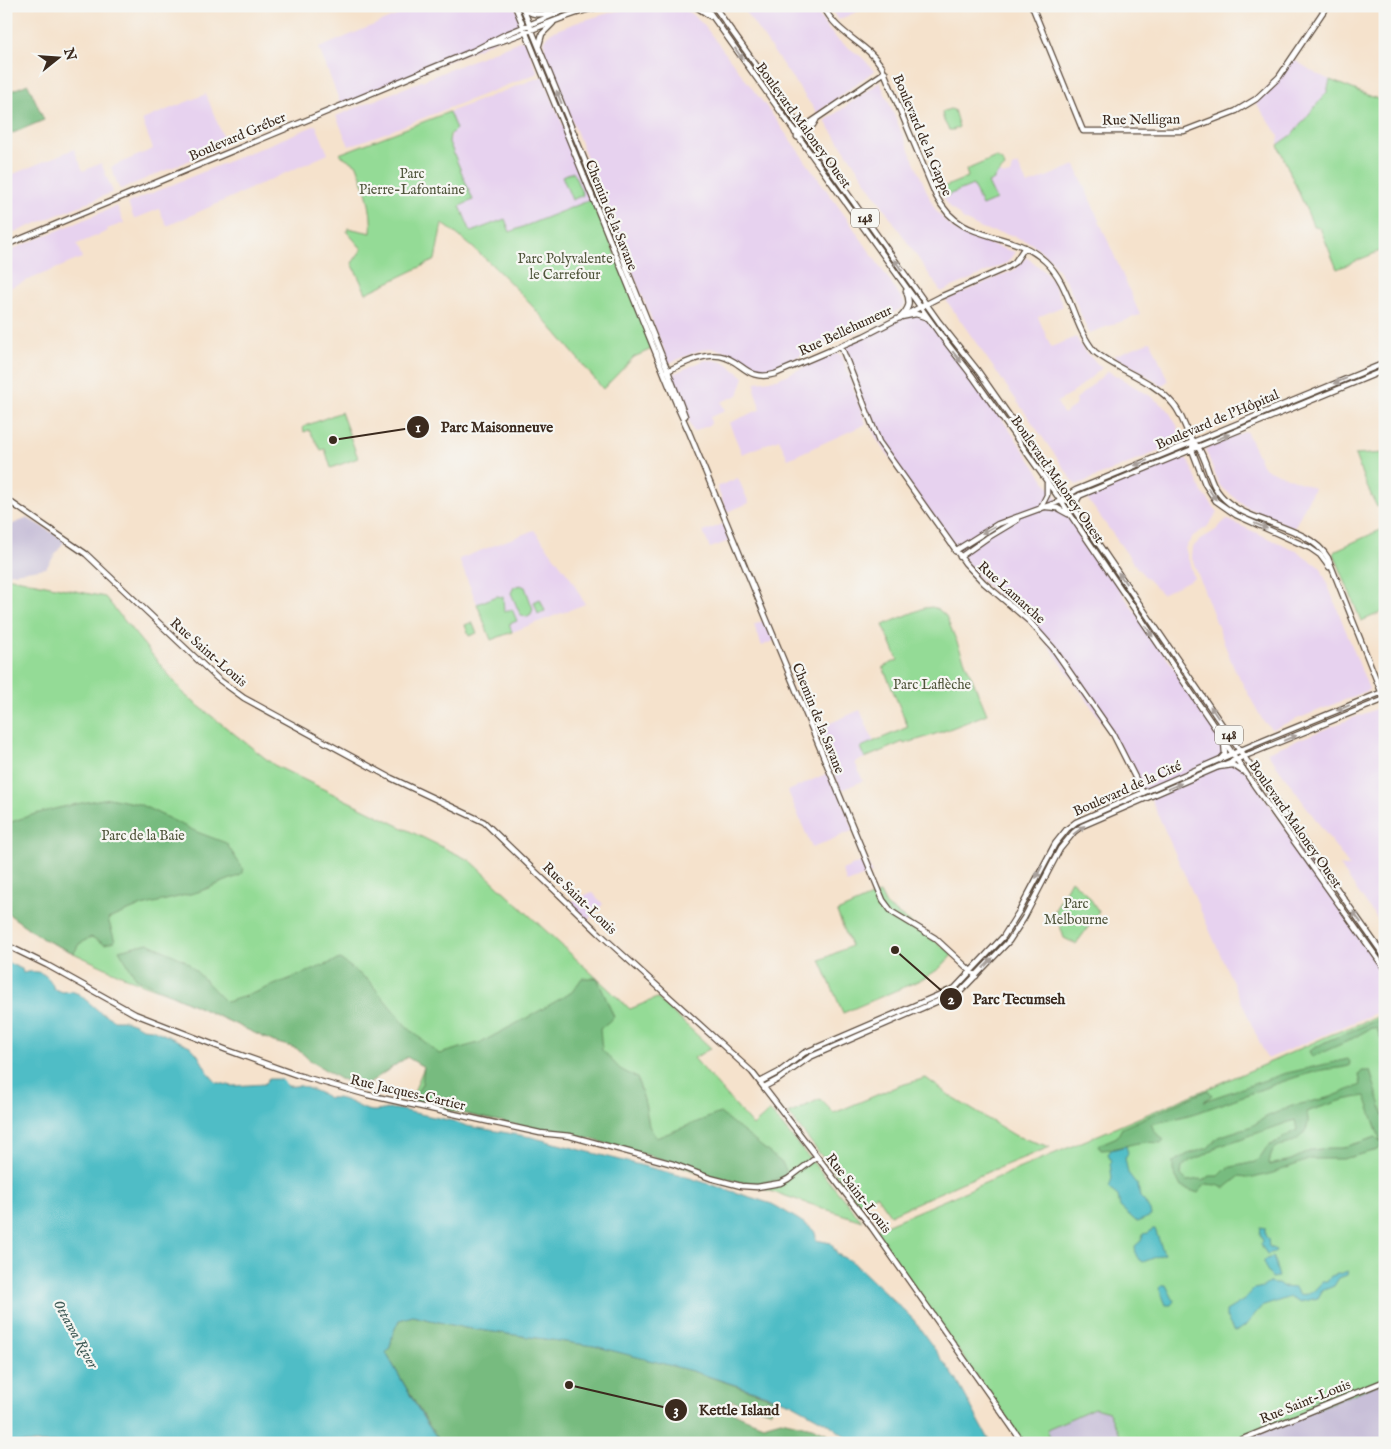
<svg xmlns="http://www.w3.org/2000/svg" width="1391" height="1449" viewBox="0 0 1391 1449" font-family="'IM FELL English',serif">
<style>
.built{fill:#e7d2ef}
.industrial{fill:#c8bfd8}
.green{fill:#94db96;stroke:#68825a}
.forest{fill:#77bb7f;stroke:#59724e;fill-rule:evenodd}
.water{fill:#4fbdc6;stroke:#457472}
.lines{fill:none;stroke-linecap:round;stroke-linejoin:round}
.secondary-casing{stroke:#574638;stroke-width:7}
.primary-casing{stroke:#574638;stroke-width:7}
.secondary{stroke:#fff;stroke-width:4.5}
.primary{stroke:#fff;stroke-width:4.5}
.oneway{fill:#a79f9a}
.labels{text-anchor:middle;stroke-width:4.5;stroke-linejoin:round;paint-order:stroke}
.shield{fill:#f6f6f2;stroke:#73675e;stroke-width:1}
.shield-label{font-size:12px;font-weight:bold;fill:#3b2a1e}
.street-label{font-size:14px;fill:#3b2a1e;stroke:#f6f6f2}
.park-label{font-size:14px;fill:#51563c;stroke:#f6f6f2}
.water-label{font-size:15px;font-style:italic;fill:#425d59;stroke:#f6f6f2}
.leader{fill:none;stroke:#3b2a1e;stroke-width:2}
.callout-dot{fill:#3b2a1e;stroke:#f6f6f2;stroke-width:2}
.mark-label{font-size:15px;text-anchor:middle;font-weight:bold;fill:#fff}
.callout-label{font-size:15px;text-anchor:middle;font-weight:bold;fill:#3b2a1e;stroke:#f6f6f2;stroke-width:4.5;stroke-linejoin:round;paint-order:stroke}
</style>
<rect width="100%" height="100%" fill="#f6f6f2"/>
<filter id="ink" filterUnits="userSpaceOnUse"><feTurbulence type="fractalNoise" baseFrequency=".02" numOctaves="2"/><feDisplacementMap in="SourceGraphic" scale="10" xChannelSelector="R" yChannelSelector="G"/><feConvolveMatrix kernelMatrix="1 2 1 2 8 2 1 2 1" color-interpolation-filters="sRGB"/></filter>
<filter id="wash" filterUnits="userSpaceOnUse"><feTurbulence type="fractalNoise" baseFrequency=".0096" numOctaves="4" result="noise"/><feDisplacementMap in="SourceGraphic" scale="20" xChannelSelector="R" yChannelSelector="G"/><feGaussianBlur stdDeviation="1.12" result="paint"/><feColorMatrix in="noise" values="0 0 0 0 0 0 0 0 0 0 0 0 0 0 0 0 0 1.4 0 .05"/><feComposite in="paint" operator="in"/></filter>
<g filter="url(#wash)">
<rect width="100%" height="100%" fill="#f5e2cc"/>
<path class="built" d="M419 6H515L523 26 477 49 341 105 319 48Z
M645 6H682L703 24 768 109 848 220 905 303 903 307 880 321 856 332 778 365 764 370 755 368 729 352 710 348 701 350 669 363 545 53 544 40 551 32 581 21 616 11Z
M741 6H814L826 27 838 40 863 58 874 71 817 113Z
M829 6H870L838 20Z
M524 39 538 73 385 133 349 146 336 116Z
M1293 59 1315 73 1330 80 1327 92 1292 135 1278 145 1279 136 1254 100 1262 94Z
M543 76 593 199 510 232 504 219 471 233 460 206 473 200 449 142 452 133 449 112Z
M880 82 931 201 937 212 950 226 963 235 973 239 1015 252 1007 263 941 292 825 121Z
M206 94 226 145 121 189 119 188 111 167 153 149 142 120Z
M316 125 328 154 167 226 159 209 134 219 128 203Z
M74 149 83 171 101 163 113 192 6 236V177Z
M1018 164 1027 185 1075 165 1140 315 1089 333 1067 283 1052 261 1033 244 1008 234 984 230 964 220 949 206 943 197 973 184 982 206 988 183 999 173 1005 175 1010 174 1012 167Z
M117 206 124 223 107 229 108 231 77 244 82 258 6 289V252Z
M1026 257 1042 269 1053 282 1063 306 1038 317 1051 347 1076 337 1085 352 1102 368 1071 394 1057 402 1063 414 1075 406 1076 399 1108 371 1152 397 1168 410 1178 427 1182 439 1179 443 1076 485 946 300 1016 269Z
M920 307 973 377 1196 700 1385 969V1009L1267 1059 1150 797 1146 799 1122 750 1037 629 977 577 876 438 841 346Z
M1151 341 1168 381 1161 386 1142 372 1113 356Z
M837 353 842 356 866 424 788 459 779 439 742 454 729 423 761 409 755 392 756 382 777 379Z
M705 360H715L726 363 744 377 738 395 721 402 725 411 710 417 711 424 693 432 673 377 675 373Z
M1246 431 1264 468 1314 488 1294 528 1248 508 1220 486 1205 449Z
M1179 458 1188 460 1202 492 1218 512 1207 527 1193 536 1185 548 1194 578 1162 594 1138 569 1086 497Z
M738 478 749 503 727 512 717 487Z
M1226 519 1297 551 1321 568 1369 689 1367 691 1272 729 1263 721 1233 666 1191 556 1192 548 1200 540 1216 530Z
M723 524 729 541 710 548 703 532Z
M534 530 570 577 585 604 512 632 503 610V597L497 596 477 604 459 559Z
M767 619 775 640 762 646 754 625Z
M1381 707 1385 716V930L1339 865 1350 867 1267 752Z
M860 710 874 742 861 747 865 758 855 762 863 781 841 790 817 729Z
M830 772 854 830 812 848 788 791Z
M866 860 872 873 847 883 842 870Z
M592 892 603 904 587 921 568 903Z"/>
<path class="industrial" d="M27 518 65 540 46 568 7 574 6 527Z
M1385 1381V1443H1233Z
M1094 1408 1109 1412 1123 1443H1052L1047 1429Z"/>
<path class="green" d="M1330 80 1385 102V249L1337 269 1320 228 1313 225 1278 145 1292 135 1327 92Z
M950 109 954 110 959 127 953 130H949L944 121 942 113 944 111Z
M449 112 456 129 450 135 449 142 473 200 460 206 471 232 505 219 510 232 593 199 654 348 634 357 603 389C554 330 505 269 442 223L435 260 366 293 352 263 362 249 347 232 348 228 371 233C373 210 365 187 357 165L339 154Z
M996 157 1003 162 1005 167 994 178V180L988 183 996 200 982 206 973 185 943 197 939 189 968 177 966 170Z
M573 172 583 195 572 200 562 176Z
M341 412 358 458 331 468 325 449 321 450 309 430 304 432 303 427Z
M1385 453V504L1377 507 1364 480 1355 455Z
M1385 528V611L1361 621 1334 554 1336 550Z
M6 577 105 597 186 696 274 765 471 861 630 1009 657 998 711 1048 694 1058 753 1126 770 1111 862 1221 648 1151 571 1131 491 1120 410 1102 424 1067 407 1057 366 1085 340 1079 311 1061 296 1048 274 1042 172 995 132 980 43 939 6 912Z
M520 585 525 587 533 609 531 614 526 617 520 614 511 593 514 587Z
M497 596 503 597 504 612 512 609 517 621 509 624 512 632 491 640 477 604Z
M540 599 545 611 538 614 534 602Z
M932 607 938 609 946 616 987 714C960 725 933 736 904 744L903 742 865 758 861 747 908 727 883 667 898 660 883 625 924 608Z
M472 622 477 633 469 636 465 625Z
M1071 880 1088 895 1099 912 1076 944 1064 938 1055 910Z
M880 893 886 905 953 954 940 968 925 978 843 1013 820 960 851 946 837 912Z
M1385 1014V1381L1233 1443H1123L1109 1412 1094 1408 1047 1429 1052 1443H1023L874 1230 1275 1060 1330 1035Z
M926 1078 953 1098 1016 1136 1050 1147 961 1183 890 1215 876 1195 859 1204 789 1114 820 1099 834 1113 898 1086Z"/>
<path class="forest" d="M28 84 44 120 6 136V93Z
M109 798 139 804 197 832 226 843 243 869 241 875 198 892 138 907 108 919 115 941 105 944 91 937 79 944 74 953 43 939 6 912V824C39 811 74 804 109 798Z
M148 943 186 961 226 1002 246 996 340 959 369 981 407 1027 439 1054 482 1042 532 1015 572 992 582 978H597L614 1017 600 1029 602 1050 620 1069 637 1078 645 1103 649 1126 656 1138 720 1113 782 1163 786 1170 785 1176 774 1180 759 1183 739 1182 700 1173 668 1161 572 1134 539 1130 416 1103 412 1100 422 1084 424 1067 407 1057 366 1085 340 1079 311 1061 296 1048 274 1042 136 978 119 950Z
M1382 1018 1385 1025V1046L1376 1028H1371L1348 1041 1312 1057 1309 1051 1327 1041Z
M1348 1059 1350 1062 1349 1066C1339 1069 1328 1068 1318 1071 1262 1085 1209 1114 1151 1124L1155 1132 1164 1140 1161 1143C1150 1142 1139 1142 1129 1145 1119 1147 1111 1150 1101 1150L1098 1145 1117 1137 1122 1128 1208 1090 1212 1095 1204 1101 1283 1074Z
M1362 1071H1370L1385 1119V1144H1382L1378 1150 1343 1159H1311L1273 1173 1253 1178 1240 1176 1225 1188 1216 1185 1206 1184 1198 1193 1181 1187 1173 1171V1162L1188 1154 1208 1148 1218 1137 1252 1126 1266 1117 1292 1106 1331 1097 1361 1085 1359 1075ZM1365 1096 1381 1142 1376 1137 1342 1148H1329L1312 1150 1291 1160 1269 1165C1270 1159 1271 1151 1277 1147 1279 1145 1285 1145 1288 1144 1302 1139 1313 1126 1306 1112L1343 1100ZM1295 1120 1297 1130 1267 1147 1261 1156 1255 1162 1227 1168 1219 1176H1210L1203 1181 1200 1179 1187 1181 1181 1175 1182 1167 1191 1160 1203 1156 1217 1147Z
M413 1316 465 1328 594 1346 692 1371 775 1399 771 1411 730 1400 725 1405 730 1411 745 1418 763 1425 781 1420 812 1427 826 1433 840 1443H441L426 1421 386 1353 390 1347 393 1333 399 1320Z"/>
<path class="water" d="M6 962 22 969 23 973C37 969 49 973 54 989L63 992 71 991 79 994 100 1012 114 1020H124L135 1024 142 1028 152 1029 190 1046 198 1055 209 1074 216 1082 232 1086 264 1084 269 1079H281L288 1086C292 1087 297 1085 301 1086 307 1088 325 1094 328 1098 344 1096 354 1105 367 1110 376 1113 387 1108 396 1109L453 1121 467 1126 531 1137 589 1152 690 1178 772 1204C778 1207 812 1227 814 1231 816 1234 816 1237 816 1240L831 1243 837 1254 854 1263 913 1319 956 1379 991 1443H854L829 1424 791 1403 692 1371 594 1346 465 1328 413 1316 399 1320 393 1333 390 1347 386 1353 425 1421 441 1443H6Z
M1126 1146 1128 1153 1125 1158 1128 1173 1138 1186 1140 1197 1144 1201 1150 1211 1151 1216 1137 1222 1120 1207 1118 1196 1109 1189 1112 1178 1110 1163 1112 1161 1108 1154 1111 1150Z
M1261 1227 1265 1228V1235L1268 1239 1269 1247 1276 1250 1275 1252 1267 1254 1261 1245 1263 1241 1260 1235Z
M1153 1229H1155L1164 1254 1143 1262 1139 1260 1136 1255 1135 1246 1141 1241 1143 1234 1148 1233Z
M1273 1257 1279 1277 1272 1278 1265 1267 1264 1261 1266 1259Z
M1348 1271 1347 1275 1339 1278 1334 1286 1322 1291 1318 1298 1300 1302 1290 1297 1261 1307 1244 1327 1236 1331 1233 1330 1226 1317V1311L1244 1300 1254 1289 1263 1287 1270 1282 1275 1284H1278L1282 1287 1295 1288 1299 1294C1311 1296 1315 1290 1322 1282H1327L1331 1276Z
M1162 1285H1166L1174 1301 1171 1305H1166L1159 1288Z"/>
</g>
<g filter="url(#ink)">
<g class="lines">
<g class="secondary-casing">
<path id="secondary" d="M515 6 678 408 689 432 883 900 892 912 935 938 976 976
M522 6 612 227 628 272 668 371 685 416
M823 6C838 36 865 41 882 67L936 196C963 247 1008 227 1045 261 1071 285 1072 325 1095 352 1120 372 1153 379 1174 405 1183 416 1185 430 1193 442 1194 444 1197 445 1198 447 1211 467 1207 486 1229 503 1257 525 1309 526 1328 558L1384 699
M1032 6 1083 131H1184L1236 111 1256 99 1279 77 1327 6
M525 8C532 17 542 14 552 13
M539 45 542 34 553 23
M486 46C525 35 561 15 601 6
M795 133 885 72
M797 137 813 125 816 120
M6 245 473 51 504 35 575 6
M841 346 879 442 965 563 984 583 1029 621 1053 648 1113 734 1143 793
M667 371C683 364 702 353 720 356 743 360 746 382 775 374L864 336 940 297 1006 268 1015 262 1025 247
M1193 442 1192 450 1205 484 1216 501 1236 515 1310 548 1320 555 1329 567
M1063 498 1076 490 1385 363
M6 499 86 554 218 679 244 698 391 778 484 822 600 934 752 1072 872 1228 1023 1443
M955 551 998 524 1061 501 1069 500 1385 370
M960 557 987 538 1017 520
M6 945 47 965 135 1014 227 1050 297 1075 368 1095 540 1133 570 1136 673 1164 710 1178 741 1186 757 1187 780 1183 788 1179 817 1157
M760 1082 779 1072 804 1053 955 988 1003 937 1020 910 1055 844 1067 829 1076 822 1255 744 1385 691
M764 1087 779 1079 810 1057 961 991 1009 941 1024 918 1060 849 1074 832 1082 826 1218 767 1385 699
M1233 1443 1385 1381"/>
</g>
<g class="primary-casing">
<path id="primary" d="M695 6 710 16
M705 6 939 333 973 377 1061 501 1256 788 1385 969
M714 6 939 322 978 371 1065 495 1240 751 1385 957
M901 317 916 314 928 318
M900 318C909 308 911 304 906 291
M1046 507 1057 508 1068 514
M1040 509 1047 495V483
M1076 509V502L1080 495
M1220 760 1225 754 1224 743
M1218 767 1233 765 1242 771"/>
</g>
<use href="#secondary" class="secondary"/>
<use href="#primary" class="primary"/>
</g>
<defs><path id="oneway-solid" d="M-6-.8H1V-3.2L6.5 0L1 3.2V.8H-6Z" transform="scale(1.25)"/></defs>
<g class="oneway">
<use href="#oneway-solid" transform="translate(739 54) rotate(55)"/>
<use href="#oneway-solid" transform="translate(559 97) rotate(-112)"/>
<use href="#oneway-solid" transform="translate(898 265) rotate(-126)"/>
<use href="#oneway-solid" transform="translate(957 357) rotate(51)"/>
<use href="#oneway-solid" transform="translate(1340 381) rotate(158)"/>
<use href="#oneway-solid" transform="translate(1223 437) rotate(-23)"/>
<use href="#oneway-solid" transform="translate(1141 463) rotate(158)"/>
<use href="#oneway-solid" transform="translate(1212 494) rotate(55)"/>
<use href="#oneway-solid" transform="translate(1261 526) rotate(23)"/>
<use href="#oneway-solid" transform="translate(988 530) rotate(150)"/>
<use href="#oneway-solid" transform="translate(1122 578) rotate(-125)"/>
<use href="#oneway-solid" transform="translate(1149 631) rotate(56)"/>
<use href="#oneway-solid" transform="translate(1343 708) rotate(158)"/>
<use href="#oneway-solid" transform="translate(1214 712) rotate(-124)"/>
<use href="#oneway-solid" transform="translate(1290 738) rotate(-22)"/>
<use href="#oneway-solid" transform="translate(1175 786) rotate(-23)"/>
<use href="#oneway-solid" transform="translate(1079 830) rotate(-37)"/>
<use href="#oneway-solid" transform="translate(1039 872) rotate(116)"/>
<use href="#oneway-solid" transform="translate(1357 917) rotate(-125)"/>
<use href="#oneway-solid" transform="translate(988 963) rotate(-46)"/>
</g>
</g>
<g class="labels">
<g class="shield">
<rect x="851" y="208.5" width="28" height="19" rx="4"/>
<rect x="1215" y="725.5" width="28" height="19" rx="4"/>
</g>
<g class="shield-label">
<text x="865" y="222">148</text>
<text x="1229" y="739">148</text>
</g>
<g class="street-label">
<text transform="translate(1141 119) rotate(-1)" y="5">Rue Nelligan</text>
<text transform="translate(804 125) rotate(54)" y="5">Boulevard Maloney Ouest</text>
<text transform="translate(923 135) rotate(67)" y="5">Boulevard de la Gappe</text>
<text transform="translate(237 136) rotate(-23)" y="5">Boulevard Gréber</text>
<text transform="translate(612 215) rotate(68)" y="5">Chemin de la Savane</text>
<text transform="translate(845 330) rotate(-25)" y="5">Rue Bellehumeur</text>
<text transform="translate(1217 419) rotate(-23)" y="5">Boulevard de l'Hôpital</text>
<text transform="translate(1058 479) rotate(55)" y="5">Boulevard Maloney Ouest</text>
<text transform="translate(1012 592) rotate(42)" y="5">Rue Lamarche</text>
<text transform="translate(209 652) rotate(41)" y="5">Rue Saint-Louis</text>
<text transform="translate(819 718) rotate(68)" y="5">Chemin de la Savane</text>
<text transform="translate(1127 788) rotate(-24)" y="5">Boulevard de la Cité</text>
<text transform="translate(1296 824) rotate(55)" y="5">Boulevard Maloney Ouest</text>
<text transform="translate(580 898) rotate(44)" y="5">Rue Saint-Louis</text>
<text transform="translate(408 1092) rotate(13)" y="5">Rue Jacques-Cartier</text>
<text transform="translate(859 1193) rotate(52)" y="5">Rue Saint-Louis</text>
<text transform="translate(1305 1401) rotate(-22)" y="5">Rue Saint-Louis</text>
</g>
<g class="park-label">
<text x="412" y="178">Parc<tspan x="412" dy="16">Pierre-Lafontaine</tspan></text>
<text x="565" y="263">Parc Polyvalente<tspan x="565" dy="16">le Carrefour</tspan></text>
<text x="932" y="689">Parc Laflèche</text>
<text x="143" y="840">Parc de la Baie</text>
<text x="1076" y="908">Parc<tspan x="1076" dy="16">Melbourne</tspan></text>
</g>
<g class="water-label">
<text transform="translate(76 1334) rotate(61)" y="5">Ottawa River</text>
</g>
</g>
<path class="leader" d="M333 440L418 427M895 950L951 999M569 1385L676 1410"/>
<g class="callout-dot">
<circle cx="333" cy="440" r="5"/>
<circle cx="895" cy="950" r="5"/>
<circle cx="569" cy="1385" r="5"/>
<circle cx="418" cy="427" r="12"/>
<circle cx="951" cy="999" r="12"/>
<circle cx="676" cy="1410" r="12"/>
</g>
<g class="mark-label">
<text x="418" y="432">1</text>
<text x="951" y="1004">2</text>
<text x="676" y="1415">3</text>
</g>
<g class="callout-label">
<text x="497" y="432">Parc Maisonneuve</text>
<text x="1019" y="1004">Parc Tecumseh</text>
<text x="739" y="1415">Kettle Island</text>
</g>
<rect width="1391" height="1449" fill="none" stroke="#f6f6f2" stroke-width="25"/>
<g transform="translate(58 58) rotate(73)" stroke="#f6f6f2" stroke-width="4" paint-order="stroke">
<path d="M0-4L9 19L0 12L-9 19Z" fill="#3b2a1e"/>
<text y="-8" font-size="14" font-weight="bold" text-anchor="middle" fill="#3b2a1e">N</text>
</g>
</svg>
